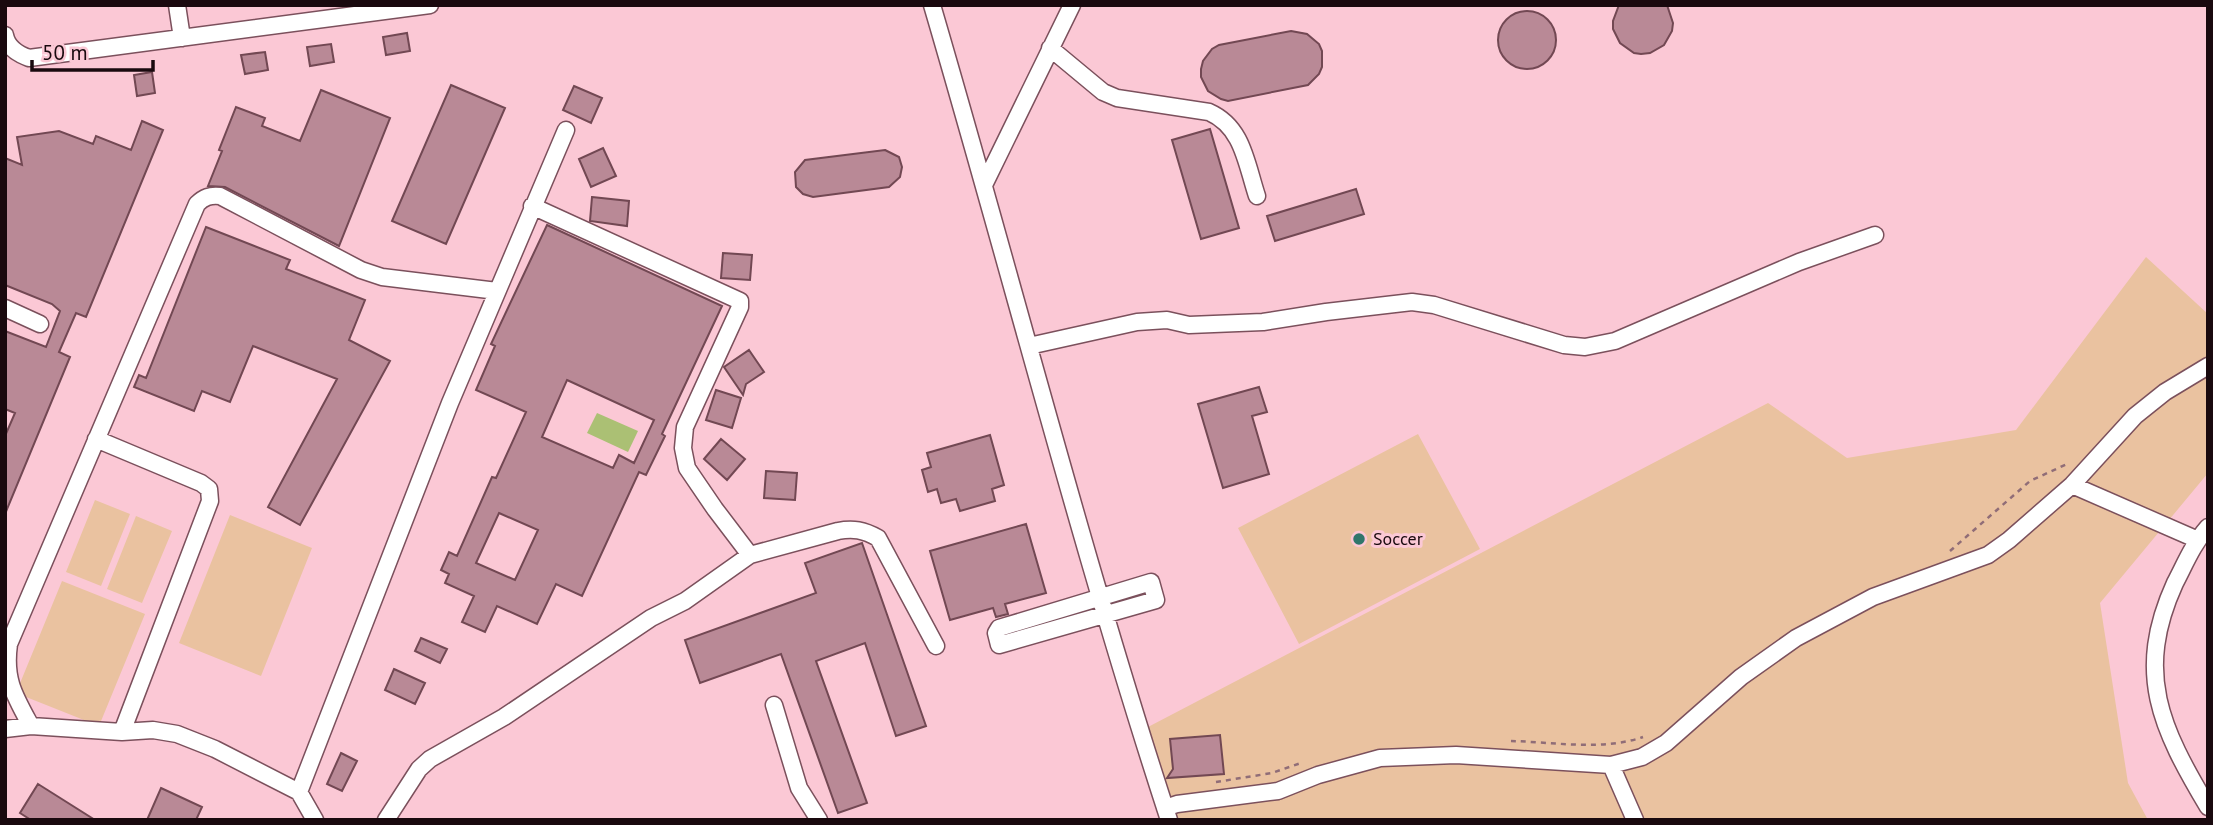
<svg xmlns="http://www.w3.org/2000/svg" width="2213" height="825" viewBox="0 0 2213 825" font-family="'PT Sans',sans-serif">
<style>
.green{fill:#eac2a0}
.water{fill:#abc074}
.building{fill:#b98996;stroke:#724853;stroke-width:2;fill-rule:evenodd}
.lines{fill:none;stroke-linecap:round;stroke-linejoin:round}
.minor-casing{stroke:#7b505c;stroke-width:19}
.path{stroke:#906d77;stroke-width:2.5;stroke-dasharray:5 5;stroke-linecap:butt}
.minor{stroke:#fff;stroke-width:16}
.poi-dot{fill:#30766b;stroke:#fbc8d5;stroke-width:2.5}
.labels{text-anchor:middle;stroke-width:6;stroke-linejoin:round;paint-order:stroke}
.poi-label{font-size:18px;fill:#19090e;stroke:#fbc8d5;text-anchor:start}
</style>
<rect width="100%" height="100%" fill="#fbc8d5"/>
<path class="green" d="M2146 257 2208 314V473L2100 603 2128 783 2148 820H1174L1148 727 1768 403 1847 458 2016 430Z
M1418 434 1480 549 1299 644 1238 528Z
M95 500 130 514 101 586 66 572Z
M230 515 312 548 261 676 179 643Z
M136 516 172 531 142 603 107 589Z
M62 581 145 614 99 726 16 693Z"/>
<path class="water" d="M597 413 638 431 628 452 587 433Z"/>
<path class="building" d="M1619 5H1667L1673 23 1672 31 1664 45 1650 53 1641 54 1634 53 1620 43 1613 29V21Z
M1498 40a29 29 0 1 1 58 0a29 29 0 1 1-58 0Z
M1291 31 1307 34 1319 44 1322 51V67L1319 74 1308 85 1228 101 1221 99 1208 91 1201 77V69L1203 61 1212 49 1219 45Z
M407 33 410 51 386 55 383 37Z
M331 44 334 62 310 66 307 47Z
M265 52 268 70 245 74 241 55Z
M152 72 155 93 137 96 134 75Z
M451 85 505 108 446 244 392 221Z
M574 86 602 98 591 123 563 110Z
M321 90 390 118 339 246 225 187 208 186 222 151 219 150 236 107 265 118 262 126 300 141Z
M142 121 163 130 86 317 76 313 59 352 70 357 5 514V436L15 413 5 409V331L46 347 60 311 52 304 5 285V158L22 165 17 137 59 131 93 144 96 136 131 150Z
M1210 129 1239 228 1201 239 1172 140Z
M603 148 616 176 591 187 579 159Z
M885 150 899 157 902 167 900 177 889 187 813 197 803 194 796 187 795 172 805 160Z
M1356 189 1364 214 1275 241 1267 216Z
M592 197 629 201 627 226 590 221Z
M547 225 722 306 662 434 665 436 646 475 639 472 582 596 556 584 537 624 497 606 485 632 462 622 474 596 445 583 449 574 441 570 449 552 457 556 492 477 496 478 526 412 476 390 495 346 491 344ZM567 380 654 420 634 463 619 455 613 468 542 437ZM499 513 538 530 515 580 476 563Z
M206 227 290 260 286 269 365 300 349 340 390 361 300 525 268 507 337 379 253 346 230 402 202 391 194 411 134 387 139 375 146 378Z
M723 253 752 255 750 280 721 278Z
M749 350 764 372 746 384 743 395 724 367Z
M1259 387 1267 412 1252 416 1269 474 1223 488 1198 404Z
M716 390 741 398 732 428 706 420Z
M990 435 1004 485 992 489 995 501 960 511 956 499 941 503 937 489 928 492 922 470 931 467 927 453Z
M721 439 745 459 727 480 704 459Z
M766 471 797 473 795 500 764 498Z
M1026 524 1046 593 1005 604 1008 614 996 617 993 608 950 620 930 551Z
M862 543 926 726 896 736 865 643 816 661 867 803 838 813 781 654 700 683 685 640 816 593 805 563Z
M421 638 447 649 440 663 415 651Z
M394 669 425 683 415 704 385 690Z
M1220 735 1224 774 1167 778 1173 769 1170 739Z
M341 753 357 761 342 791 327 784Z
M38 784 95 820H31L20 813Z
M161 788 202 807 196 820H147Z"/>
<g class="lines">
<g class="minor-casing">
<path id="minor" d="M177 5 182 38
M932 5C1012 277 1081 551 1169 820
M5 35C7 47 18 54 29 58L430 5
M1050 48 1103 92 1117 98 1209 112C1243 127 1246 163 1257 196
M985 183 1072 5
M532 206 740 301V307L685 427 683 448 687 468 715 509 750 555
M5 308 40 324
M1029 346 1137 322 1167 320 1189 325 1263 322 1326 312 1412 302 1434 305 1564 345 1585 347 1615 341 1799 262 1875 235
M96 439 201 483 209 489 210 501 122 732
M2072 485 2198 540
M2208 527C2193 544 2185 564 2175 583 2134 673 2161 728 2208 807
M1151 582 1156 600 999 645 996 633 999 628Z
M774 705 799 788 819 820
M31 726C14 695 4 679 9 644L197 204C204 197 210 195 220 196L361 270 382 277 497 291
M5 729 31 726 122 732 153 730 177 734 215 749 299 792 315 820
M1611 765 1635 820
M299 792 450 403 566 130
M1165 808 1177 804 1278 791 1318 775 1380 758 1456 755 1611 765 1642 757 1666 743 1741 677 1796 638 1873 597 1988 555 2009 540 2072 485 2135 416 2165 392 2208 366
M386 820 419 769 430 759 504 717 651 618 685 601 750 555 838 531C853 528 864 530 878 538L936 646"/>
</g>
<path class="path" d="M1950 551 2030 481 2067 464
M1511 741C1553 742 1603 751 1643 737
M1216 782 1272 773 1301 763"/>
<use href="#minor" class="minor"/>
</g>
<circle class="poi-dot" cx="1359" cy="539" r="7"/>
<g class="labels">
<g class="poi-label">
<text x="1373" y="545">Soccer</text>
</g>
</g>
<rect width="2213" height="825" fill="none" stroke="#19090e" stroke-width="14"/>
<path d="M32 60v10h121v-10" fill="none" stroke="#19090e" stroke-width="3.5"/>
<text x="42" y="60" font-size="21" fill="#19090e" stroke="#fbc8d5" stroke-width="5" paint-order="stroke">50 m</text>
</svg>
